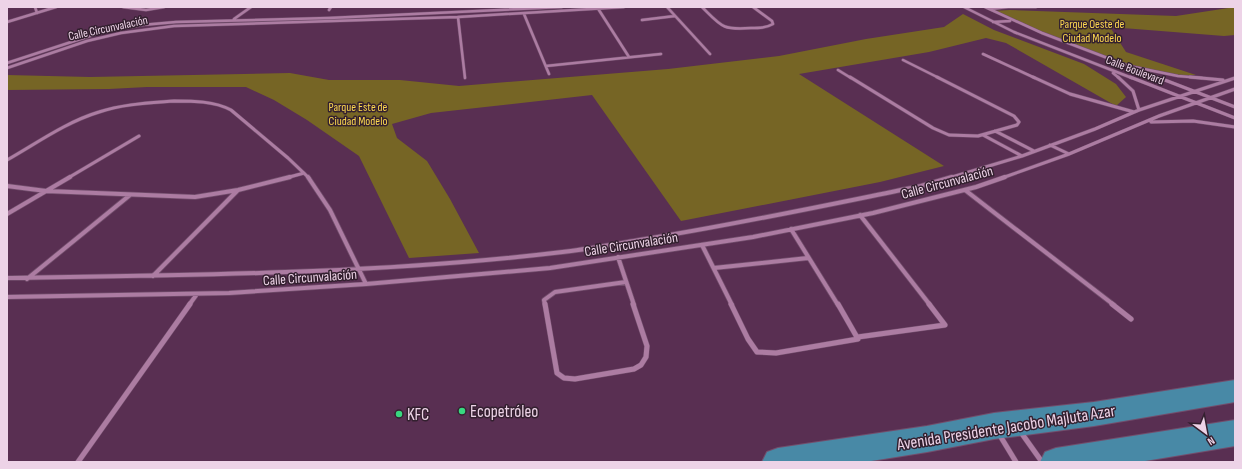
<svg xmlns="http://www.w3.org/2000/svg" width="1242" height="469" viewBox="0 0 1242 469" font-family="'Sofia Sans Condensed',sans-serif">
<style>
.green{fill:#766525}
.lines{fill:none;stroke-linecap:round;stroke-linejoin:round}
.minor-far3-casing{stroke:#724e6c;stroke-width:3.5}
.minor-far2-casing{stroke:#724e6c;stroke-width:4}
.minor-far1-casing{stroke:#724e6c;stroke-width:5.5}
.minor-casing{stroke:#724e6c;stroke-width:6}
.primary-casing{stroke:#724e6c;stroke-width:2}
.minor-far3{stroke:#ac7ca2;stroke-width:2.5}
.minor-far2{stroke:#ac7ca2;stroke-width:3}
.minor-far1{stroke:#ac7ca2;stroke-width:4}
.minor{stroke:#ac7ca2;stroke-width:5}
.primary{fill:#4889a6;fill-rule:evenodd}
.poi-dot{fill:#38d880;stroke:#33202f;stroke-width:1.5}
.labels{text-anchor:middle;stroke-width:3;stroke-linejoin:round;paint-order:stroke}
.far-park-label{font-size:12px;fill:#fdd84f;stroke:#33202f}
.far-street-label{font-size:12px;fill:#edd3e7;stroke:#33202f}
.street-label{font-size:14px;fill:#edd3e7;stroke:#33202f}
.near-poi-label{font-size:17px;fill:#edd3e7;stroke:#33202f;text-anchor:start}
.near-street-label{font-size:17px;fill:#edd3e7;stroke:#33202f}
</style>
<rect width="100%" height="100%" fill="#592f52"/>
<path class="green" d="M1235 7V35L1224 36 1110 27 1126 52 1196 75C1187 75 1177 76 1169 74 1109 62 1047 34 992 11L1010 10 1176 16Z
M963 14 994 30 1084 64 1116 84 1126 97 1116 106 1006 43 986 38 929 52 799 74 944 166 880 182 681 221 592 95 431 113 392 124 397 138 427 161 450 199 479 253 409 258 359 156 307 120 274 100 246 87H147L109 89 7 90V75L90 77 290 73 329 80H400L459 86 668 69 779 56 866 39 944 27Z"/>
<g class="lines">
<g class="minor-far3-casing">
<path id="minor-far3" d="M35 7 37 13
M123 7 146 10 164 7
M597 7 629 57
M667 7 710 54
M702 7C722 27 722 30 751 28 759 28 766 28 773 24L772 21 753 7
M964 7 1014 32 1132 78
M985 7 1042 33 1160 78
M990 9 1008 7H1036
M329 10 331 7
M524 14 549 74
M458 17 465 78
M234 19 251 7
M642 20 675 16
M7 22 56 7
M993 22 1010 21
M983 54 1035 78
M903 60 939 78
M7 63 102 32 142 25 176 22 329 18 562 7
M546 66 661 54
M1134 67 1178 76 1202 78
M7 68 87 41 121 33 174 26 458 17 624 7
M838 70 851 78
M1113 73 1119 78"/>
</g>
<g class="minor-far2-casing">
<path id="minor-far2" d="M850 77 933 128 949 135 978 136 1017 125 1019 122 1014 116 937 77
M1033 77 1070 94 1134 112
M1118 77 1133 91 1139 110
M1130 77 1235 118
M1157 77 1235 107
M1190 77 1223 80
M1151 122 1193 121 1235 127
M995 131 1034 151
M983 135 1022 156
M1050 145 1069 154
M7 160C37 143 66 122 99 112 123 104 149 103 174 101 193 101 214 101 231 110L288 158 309 178
M68 178 139 136
M286 178 304 173
M949 178 1022 156 1095 129 1139 110 1235 78
M1002 178 1069 154 1159 116 1235 89"/>
</g>
<g class="minor-far1-casing">
<path id="minor-far1" d="M308 177 330 210 366 284
M7 186 46 191 195 197 238 190 290 177
M965 190 1114 305
M7 214 70 177
M860 215 930 305
M791 229 838 305
M702 245 732 305
M618 257 634 305
M714 268 808 258
M153 276 237 191
M7 278C195 275 384 274 571 251 594 248 616 244 639 240 734 225 827 205 921 186L952 177
M27 279 130 195
M7 297 229 293 366 284 550 268 753 237 873 213 976 187 1005 177
M189 305 197 294
M545 305 544 300 555 292 626 282"/>
</g>
<g class="minor-casing">
<path id="minor" d="M545 304 557 373 564 378 575 379 634 369 641 365 646 357 647 346 633 304
M731 304 748 339 757 352 776 353 858 339 838 304
M1112 304 1131 319
M858 337 945 325 929 304
M1020 431 1042 462
M999 434 1016 462
M78 462 190 304"/>
</g>
<g class="primary-casing">
<path id="primary" d="M1235 380V402L1094 426 994 439 927 452 865 462H762L767 452 778 448 927 426 994 413 1094 402Z
M1235 420V446L1139 462H1040L1045 452 1056 448Z"/>
</g>
<use href="#minor-far3" class="minor-far3"/>
<use href="#minor-far2" class="minor-far2"/>
<use href="#minor-far1" class="minor-far1"/>
<use href="#minor" class="minor"/>
<use href="#primary" class="primary"/>
</g>
<g class="poi-dot">
<circle cx="462" cy="411" r="4"/>
<circle cx="399" cy="414" r="4"/>
</g>
<g class="labels">
<g class="far-park-label">
<text x="1092" y="28">Parque Oeste de<tspan x="1092" dy="14">Ciudad Modelo</tspan></text>
<text x="358" y="111">Parque Este de<tspan x="358" dy="14">Ciudad Modelo</tspan></text>
</g>
<g class="far-street-label">
<text transform="translate(108 28) rotate(-12)" y="4">Calle Circunvalación</text>
<text transform="translate(1135 70) rotate(21)" y="4">Calle Boulevard</text>
</g>
<g class="street-label">
<text transform="translate(947 182) rotate(-15)" y="5">Calle Circunvalación</text>
<text transform="translate(631 244) rotate(-9)" y="5">Calle Circunvalación</text>
<text transform="translate(310 277) rotate(-4)" y="5">Calle Circunvalación</text>
</g>
<g class="near-poi-label">
<text x="470" y="417">Ecopetróleo</text>
<text x="407" y="420">KFC</text>
</g>
<g class="near-street-label">
<text transform="translate(1006 427) rotate(-9)" y="6">Avenida Presidente Jacobo Majluta Azar</text>
</g>
</g>
<rect width="1242" height="469" fill="none" stroke="#edd3e7" stroke-width="16"/>
<g transform="translate(1206 433) rotate(148)" stroke="#33202f" stroke-width="3" paint-order="stroke">
<path d="M0-3L7 15L0 10L-7 15Z" fill="#edd3e7"/>
<text y="-6" font-size="11" font-weight="bold" text-anchor="middle" fill="#edd3e7">N</text>
</g>
</svg>
